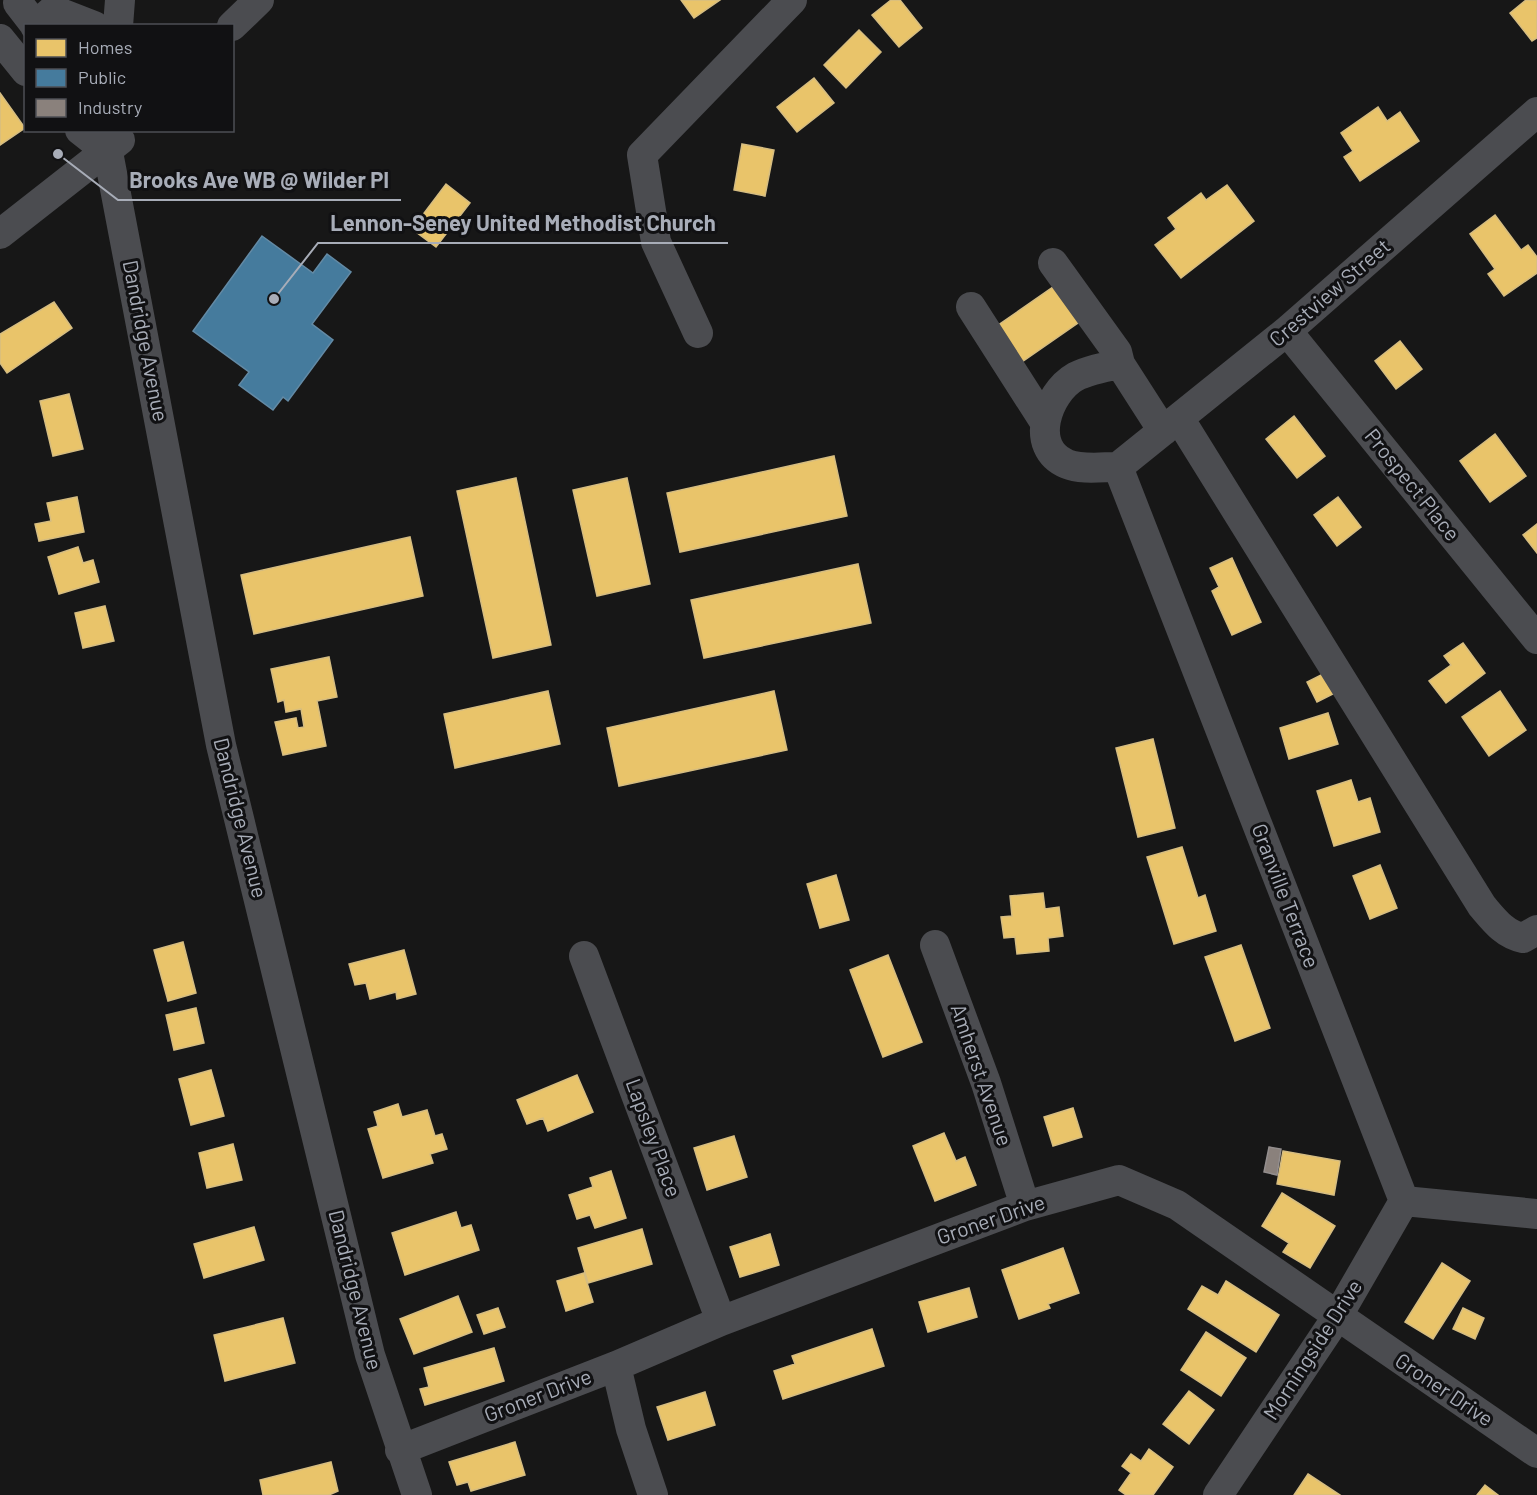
<svg xmlns="http://www.w3.org/2000/svg" width="1537" height="1495" viewBox="0 0 1537 1495" font-family="Barlow,sans-serif">
<style>
.homes{fill:#e9c46a;stroke:#d6bd81;stroke-width:1.5}
.public{fill:#457b9d;stroke:#638aa5;stroke-width:1.5}
.industry{fill:#8a817c;stroke:#938e8e;stroke-width:1.5}
.lines{fill:none;stroke-linecap:round;stroke-linejoin:round}
.minor{stroke:#4b4c50;stroke-width:30}
.labels{text-anchor:middle;stroke-width:6;stroke-linejoin:round;paint-order:stroke}
.street-label{font-size:21px;fill:#a8adb8;stroke:#111113}
.leader{fill:none;stroke:#a8adb8;stroke-width:2}
.callout-dot{fill:#a8adb8;stroke:#111113;stroke-width:2}
.callout-label{font-size:22px;text-anchor:middle;font-weight:bold;fill:#a8adb8;stroke:#111113;stroke-width:6;stroke-linejoin:round;paint-order:stroke}
</style>
<rect width="100%" height="100%" fill="#171717"/>
<path class="homes" d="M681 0H720L694 18Z
M891 0H900L922 28 899 47 872 15Z
M1526 0H1537V38L1532 41 1510 13Z
M859 30 881 52 846 88 824 65Z
M814 78 834 103 797 132 777 107Z
M0 93 25 128 0 145Z
M1378 107 1387 121 1400 112 1419 141 1360 181 1344 157 1353 151 1341 133Z
M742 144 774 150 765 196 734 190Z
M446 184 470 203 436 247 412 229Z
M1227 185 1254 221 1181 278 1155 245 1176 229 1168 218 1201 193 1206 200Z
M1495 215 1521 250 1528 245 1537 257V273L1504 296 1488 274 1495 269 1470 234Z
M1063 280 1088 316 1019 364 994 328Z
M54 302 72 328 7 373 0 363V334Z
M1400 341 1422 369 1396 389 1375 361Z
M69 394 83 449 53 456 40 401Z
M1294 416 1325 456 1297 478 1266 439Z
M1495 434 1526 476 1490 502 1460 461Z
M834 456 847 516 680 552 667 493Z
M516 478 551 645 493 658 457 491Z
M627 478 650 584 597 596 573 490Z
M77 497 84 532 39 541 35 524 51 521 47 503Z
M1338 497 1361 527 1337 546 1314 515Z
M1537 524V553L1523 535Z
M410 537 423 596 254 634 241 575Z
M78 547 83 563 93 560 99 582 59 594 48 557Z
M1232 558 1261 622 1232 635 1212 591 1219 587 1210 568Z
M858 564 871 623 704 658 691 600Z
M105 606 114 641 83 648 75 613Z
M1463 643 1485 673 1446 703 1429 681 1451 665 1444 656Z
M329 657 337 697 317 701 326 746 283 755 275 722 296 718 298 728 304 727 301 709 286 712 284 700 278 702 271 669Z
M1327 672 1337 692 1317 702 1307 682Z
M548 691 560 744 455 768 444 714Z
M774 691 787 750 619 786 607 728Z
M1500 691 1526 730 1489 756 1462 717Z
M1328 713 1338 744 1289 759 1280 728Z
M1153 739 1175 828 1138 837 1116 748Z
M1351 780 1358 802 1370 798 1380 832 1334 846 1317 791Z
M1182 847 1198 898 1205 895 1216 931 1174 944 1147 857Z
M1380 865 1397 908 1370 919 1353 876Z
M836 875 849 920 820 928 807 884Z
M1043 893 1045 909 1059 907 1063 936 1048 938 1049 951 1017 954 1015 937 1004 938 1001 917 1012 916 1010 896Z
M183 942 196 993 168 1001 154 950Z
M1241 945 1270 1028 1235 1041 1205 957Z
M404 950 416 994 397 999 396 992 370 999 366 983 355 985 349 964Z
M888 955 922 1042 883 1057 850 970Z
M196 1008 204 1043 174 1050 166 1015Z
M211 1070 224 1116 191 1125 179 1079Z
M577 1075 593 1112 548 1131 543 1118 527 1124 517 1100Z
M398 1104 402 1117 427 1110 435 1136 442 1134 447 1149 430 1154 433 1163 383 1178 368 1129 378 1126 374 1112Z
M1073 1108 1082 1137 1053 1146 1044 1117Z
M944 1133 956 1161 965 1157 976 1185 935 1201 913 1146Z
M734 1136 747 1177 707 1190 694 1148Z
M233 1144 242 1180 207 1188 199 1153Z
M1283 1151 1340 1161 1334 1195 1277 1184Z
M611 1171 626 1218 595 1228 590 1215 577 1219 569 1195 593 1187 590 1178Z
M1282 1193 1335 1226 1310 1268 1283 1252 1289 1243 1262 1226Z
M456 1212 461 1228 471 1225 479 1250 405 1275 392 1233Z
M254 1227 264 1260 204 1278 194 1244Z
M642 1229 652 1264 588 1283 578 1248Z
M770 1234 779 1265 740 1277 730 1247Z
M1063 1248 1079 1293 1048 1304 1050 1308 1019 1319 1002 1270Z
M1442 1263 1470 1281 1433 1339 1405 1322Z
M584 1273 593 1302 566 1311 557 1281Z
M1226 1281 1279 1315 1256 1352 1188 1309 1202 1286 1218 1295Z
M969 1288 977 1317 928 1332 919 1302Z
M458 1296 472 1332 414 1354 400 1319Z
M498 1308 505 1327 484 1334 477 1315Z
M1463 1308 1484 1318 1475 1339 1453 1329Z
M283 1318 295 1363 225 1381 214 1335Z
M872 1329 884 1366 783 1399 774 1371 795 1364 792 1356Z
M1206 1332 1246 1358 1221 1396 1181 1370Z
M494 1348 504 1381 425 1405 420 1389 429 1387 424 1368Z
M1189 1391 1214 1410 1189 1444 1163 1424Z
M705 1392 715 1425 668 1440 657 1407Z
M515 1442 525 1475 471 1491 468 1482 457 1485 449 1462Z
M1149 1449 1173 1467 1153 1495H1126L1119 1490 1131 1473 1122 1466 1131 1454 1141 1461Z
M331 1462 338 1491 329 1495H263L260 1480Z
M1308 1474 1340 1495H1294Z
M1485 1485 1498 1495H1477Z"/>
<path class="public" d="M262 236 313 273 327 254 351 272 312 324 333 340 288 401 283 397 273 410 239 385 249 372 193 331Z"/>
<path class="industry" d="M1269 1147 1281 1149 1277 1175 1264 1172Z"/>
<g class="lines">
<path class="minor" d="M18 3 35 25
M35 26 53 10 94 26
M118 26 120 0
M232 26 259 0
M0 39 26 71
M80 130 108 152
M110 130 108 152 221 745 370 1355 417 1495
M0 234 120 140
M1053 263 1117 352 1120 364
M971 307 1044 421
M1287 331 1537 639
M698 333 656 242 642 155 792 0
M1179 418 1482 906C1494 920 1504 934 1523 938L1537 930
M1118 467 1404 1201
M1118 467 1287 331 1537 112
M1118 467C1102 467 1081 470 1067 464 1028 448 1047 393 1075 377 1089 370 1105 367 1120 364L1163 431
M935 945 986 1083 1025 1206
M584 956 721 1321
M1404 1201 1537 1214
M616 1366 631 1429 653 1495
M400 1450 616 1366 721 1321 1025 1206 1119 1180 1177 1205 1537 1453
M1218 1495 1337 1317 1404 1201"/>
</g>
<g class="labels">
<g class="street-label">
<text transform="translate(1330 293) rotate(-41)" y="7">Crestview Street</text>
<text transform="translate(145 341) rotate(79)" y="7">Dandridge Avenue</text>
<text transform="translate(1412 485) rotate(51)" y="7">Prospect Place</text>
<text transform="translate(240 818) rotate(76)" y="7">Dandridge Avenue</text>
<text transform="translate(1285 896) rotate(69)" y="7">Granville Terrace</text>
<text transform="translate(981 1075) rotate(71)" y="7">Amherst Avenue</text>
<text transform="translate(653 1138) rotate(70)" y="7">Lapsley Place</text>
<text transform="translate(991 1220) rotate(-19)" y="7">Groner Drive</text>
<text transform="translate(355 1290) rotate(76)" y="7">Dandridge Avenue</text>
<text transform="translate(1313 1350) rotate(-57)" y="7">Morningside Drive</text>
<text transform="translate(1444 1390) rotate(34)" y="7">Groner Drive</text>
<text transform="translate(538 1396) rotate(-21)" y="7">Groner Drive</text>
</g>
</g>
<path class="leader" d="M58 154L118 200H401M274 299L318 243H728"/>
<g class="callout-dot">
<circle cx="58" cy="154" r="6"/>
<circle cx="274" cy="299" r="6"/>
</g>
<g class="callout-label">
<text x="259" y="188">Brooks Ave WB @ Wilder Pl</text>
<text x="523" y="231">Lennon-Seney United Methodist Church</text>
</g>
<rect x="24" y="24" width="210" height="108" fill="#111113" stroke="#4d4f55" stroke-width="1.5"/>
<rect x="36" y="39" width="30" height="18" fill="#e9c46a" stroke="#4d4f55" stroke-width="1.5"/>
<text x="78" y="54" font-size="18" fill="#a8adb8">Homes</text>
<rect x="36" y="69" width="30" height="18" fill="#457b9d" stroke="#4d4f55" stroke-width="1.5"/>
<text x="78" y="84" font-size="18" fill="#a8adb8">Public</text>
<rect x="36" y="99" width="30" height="18" fill="#8a817c" stroke="#4d4f55" stroke-width="1.5"/>
<text x="78" y="114" font-size="18" fill="#a8adb8">Industry</text>
</svg>
